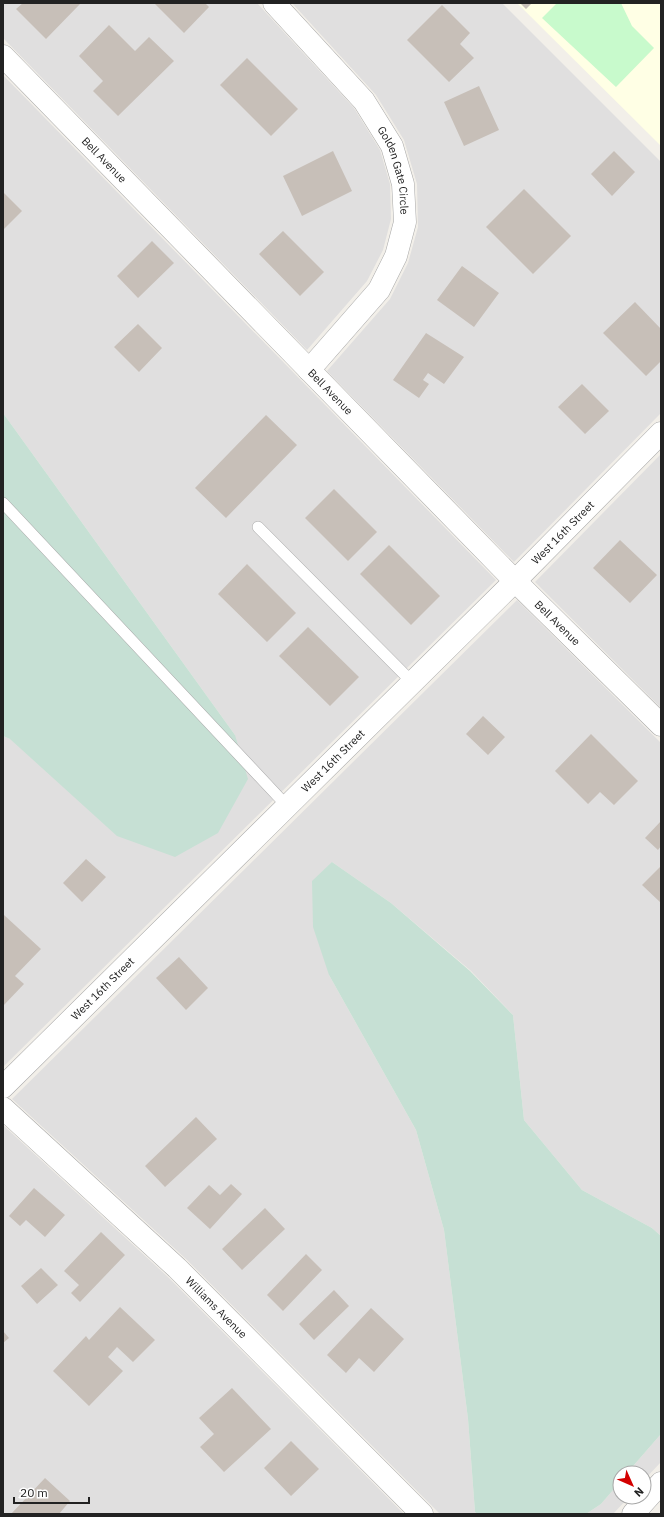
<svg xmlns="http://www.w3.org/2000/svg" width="664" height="1517" viewBox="0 0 664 1517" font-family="'IBM Plex Sans',sans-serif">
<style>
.residential{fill:#e0dfdf}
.education{fill:#ffffe5}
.wetland{fill:#c6e0d4}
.park{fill:#c8facc}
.building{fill:#c7bfb8}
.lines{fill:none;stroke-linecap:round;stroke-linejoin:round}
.service-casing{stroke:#a9a9a9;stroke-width:12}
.minor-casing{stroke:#a9a9a9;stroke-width:23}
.service{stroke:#fff;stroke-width:11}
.minor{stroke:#fff;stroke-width:22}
.labels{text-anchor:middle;stroke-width:3;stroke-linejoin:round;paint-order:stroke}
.street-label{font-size:11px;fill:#222;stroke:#fff}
</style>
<rect width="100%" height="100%" fill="#f2efe9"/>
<path class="residential" d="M3 3H257L354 108 380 150 390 184 391 219 383 250 367 281 307 350 3 38Z
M292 3H502L661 162V413L514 562 327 371 390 299 408 263 418 227 417 184 404 140 376 95Z
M3 75 496 580 3 1067V736L10 739 235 735 3 413Z
M661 454V708L535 582Z
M517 600 661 743V1236L652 1228 582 1190 524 1120 513 1015 471 971 391 903 332 862 329 975 416 1130 444 1230 468 1419 475 1512 477 1514H440L186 1259 12 1099Z
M3 1125 168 1277 404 1514H3Z
M661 1434V1462L644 1480V1473H627Z
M620 1482V1497H629L613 1514H586L601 1504Z"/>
<path class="education" d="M517 3H661V146Z"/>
<path class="wetland" d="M3 413 235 735 248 779 218 833 175 857 117 836 10 739 3 736Z
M332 862 391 903 470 971 513 1015 524 1120 582 1190 652 1228 661 1236V1434L627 1473H620V1482L601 1504 586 1514H477L475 1512 468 1419 444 1230 416 1130 329 975 313 927 312 881Z"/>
<path class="park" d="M557 3H621L632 26 654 48 616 87 542 18Z"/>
<path class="building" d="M23 3H79L80 4 46 39 16 9Z
M154 3H205L209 7 184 33Z
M520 3H532L526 9Z
M442 5 470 33 460 44 474 58 449 82 407 40Z
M109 25 135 51 149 37 174 61 118 116 93 91 103 81 79 56Z
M247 58 298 109 271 136 220 85Z
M479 86 499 130 464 146 444 102Z
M333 151 352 191 302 216 283 176Z
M614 151 635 172 612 196 591 174Z
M524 189 571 236 533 274 486 227Z
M3 192 22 211 3 230Z
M283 231 324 272 300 296 259 254Z
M152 241 174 263 138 298 117 276Z
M462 266 499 293 474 327 437 300Z
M635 302 661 329V361L646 376 603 333Z
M138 324 162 348 139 372 114 347Z
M426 333 464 357 444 384 428 373 423 380 429 384 419 398 393 380Z
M582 384 609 411 585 434 558 407Z
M266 415 297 445 226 518 195 488Z
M334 489 377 532 348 561 305 518Z
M620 540 657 575 630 603 593 568Z
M389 545 440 596 411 625 360 574Z
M247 564 296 613 267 642 218 594Z
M308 627 359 677 330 706 279 656Z
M483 716 505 737 488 755 466 734Z
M591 734 638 781 614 805 600 792 588 804 555 771Z
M661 821V846L658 850 645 838Z
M86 859 106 877 82 902 63 883Z
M661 866V903L642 885Z
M4 915 41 949 15 976 24 984 3 1006Z
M179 957 208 988 186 1010 156 978Z
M196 1117 217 1139 165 1187 145 1166Z
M231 1184 242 1194 210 1229 187 1208 209 1185 220 1195Z
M34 1188 65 1215 45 1237 26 1220 20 1226 9 1216Z
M265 1208 285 1229 242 1270 222 1249Z
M101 1232 125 1255 80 1302 71 1293 79 1285 64 1271Z
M306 1254 322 1270 283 1311 267 1295Z
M41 1268 58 1285 37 1304 21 1286Z
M334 1290 349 1306 314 1340 299 1324Z
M120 1307 155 1340 133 1362 117 1347 108 1357 123 1371 89 1406 53 1371 86 1336 89 1340Z
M371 1308 404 1339 374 1372 359 1358 346 1373 327 1355Z
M3 1331 9 1338 3 1343Z
M232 1388 271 1429 224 1472 200 1447 214 1434 199 1418Z
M291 1441 319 1469 291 1496 264 1468Z
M45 1478 70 1501 59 1514H11Z"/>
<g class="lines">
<g class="service-casing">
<path id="service" d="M3 503 287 806
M258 527 413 683"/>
</g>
<g class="minor-casing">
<g id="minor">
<path id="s1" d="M274 3 364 101 392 146 403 184 405 222 396 256 379 290 309 370"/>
<path id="s2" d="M3 56 515 581 661 725"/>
<path id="s3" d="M3 1087 515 581 661 433"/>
<path id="s4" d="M3 1108 177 1268 422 1514"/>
<path d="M633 1514 661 1483"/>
</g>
</g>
<use href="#service" class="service"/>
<use href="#minor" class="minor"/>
</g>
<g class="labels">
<g class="street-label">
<text dy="4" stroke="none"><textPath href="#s2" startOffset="145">Bell Avenue</textPath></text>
<text dy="4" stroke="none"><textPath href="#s1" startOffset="210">Golden Gate Circle</textPath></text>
<text dy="4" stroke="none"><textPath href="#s2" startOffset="469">Bell Avenue</textPath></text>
<text dy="4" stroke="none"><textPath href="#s3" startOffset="788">West 16th Street</textPath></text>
<text dy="4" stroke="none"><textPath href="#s2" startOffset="793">Bell Avenue</textPath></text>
<text dy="4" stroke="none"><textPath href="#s3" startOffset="464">West 16th Street</textPath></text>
<text dy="4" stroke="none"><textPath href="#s3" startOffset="140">West 16th Street</textPath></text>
<text dy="4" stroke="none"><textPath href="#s4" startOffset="292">Williams Avenue</textPath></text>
</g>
</g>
<rect width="664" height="1517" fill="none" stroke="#222222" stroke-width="8"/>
<g transform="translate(632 1485) rotate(135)"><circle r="19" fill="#ffffff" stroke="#a7a7a7"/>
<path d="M0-3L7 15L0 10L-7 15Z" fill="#d40000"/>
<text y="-6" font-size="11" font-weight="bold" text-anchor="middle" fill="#222222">N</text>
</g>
<path d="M14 1497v6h75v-6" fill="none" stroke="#222222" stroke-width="2"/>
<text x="20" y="1497" font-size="12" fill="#222222" stroke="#ffffff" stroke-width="3" paint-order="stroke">20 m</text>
</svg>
